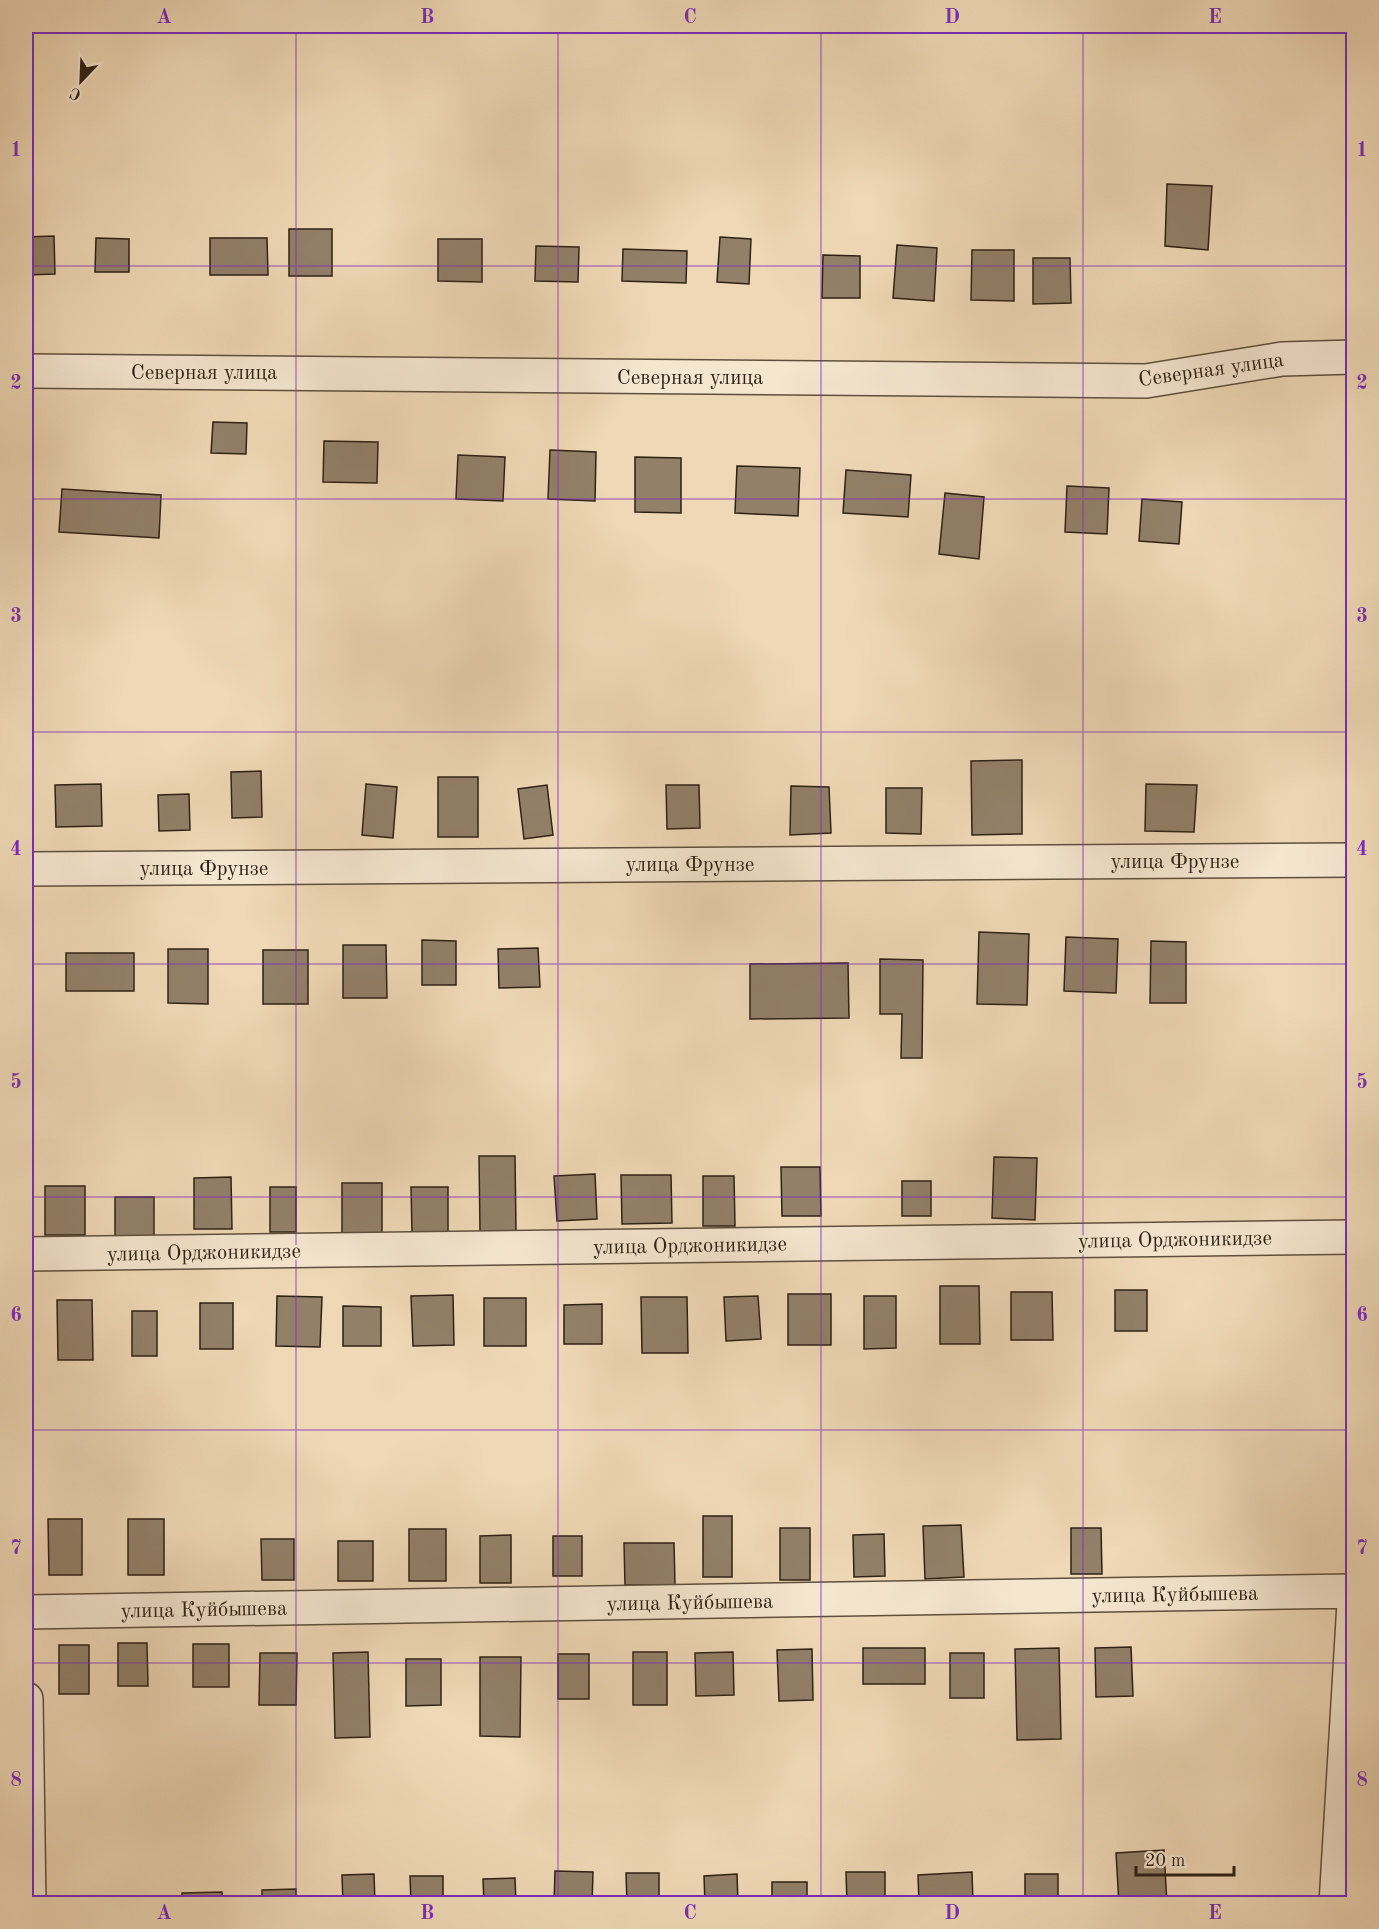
<svg xmlns="http://www.w3.org/2000/svg" width="1379" height="1929" viewBox="0 0 1379 1929" font-family="'Old Standard TT',serif">
<style>
.building{fill:#928069;stroke:#2e2115;stroke-width:1.5}
.lines{fill:none;stroke-linecap:round;stroke-linejoin:round}
.street-casing{stroke:#5e4f3d;stroke-width:36}
.street{stroke:#f5e6d0;stroke-width:33}
.grid{fill:none;stroke:#7b2cbf;stroke-width:1.5;stroke-opacity:0.55}
.labels{text-anchor:middle;stroke-width:5;stroke-linejoin:round;paint-order:stroke}
.street-label{font-size:21px;fill:#2e2115;stroke:#f5e6d0}
.neatline{fill:none;stroke:#7b2cbf;stroke-width:2}
.grid-label{font-size:20px;text-anchor:middle;font-weight:bold;fill:#7b2cbf}
</style>
<rect width="100%" height="100%" fill="#efd8b6"/>
<filter id="stains"><feTurbulence type="fractalNoise" baseFrequency=".00333" numOctaves="4"/><feColorMatrix values="0 0 0 0 .2 0 0 0 0 .09 0 0 0 0 .02 0 0 0 .5 -.17"/></filter>
<radialGradient id="worn" r=".72"><stop offset=".6" stop-color="#630" stop-opacity="0"/><stop offset="1" stop-color="#630" stop-opacity=".3"/></radialGradient>
<path class="building" d="M1167 184 1212 186 1208 250 1165 246Z
M289 229H332V276H289Z
M54 236 55 274 26 275V237Z
M720 237 751 239 749 284 717 282Z
M96 238 129 239V272H95Z
M210 238H267L268 275H210Z
M438 239H482V282L438 281Z
M897 245 937 248 934 301 893 298Z
M536 246 579 247 578 282 535 281Z
M623 249 687 251 686 283 622 281Z
M972 250H1014V301L971 300Z
M823 255 860 256V298H822Z
M1033 258H1070L1071 303 1033 304Z
M213 422 247 423 246 454 211 453Z
M324 441 378 442 377 483 323 482Z
M550 450 596 452 595 501 548 499Z
M458 455 505 457 503 501 456 499Z
M635 457 681 458V513L635 512Z
M737 466 800 468 798 516 735 513Z
M846 470 911 475 908 517 843 513Z
M1067 486 1109 488 1107 534 1065 532Z
M62 489 161 495 159 538 59 532Z
M945 493 984 497 979 559 939 554Z
M1142 499 1182 502 1179 544 1139 541Z
M1022 760V834L972 835 971 761Z
M261 771 262 817 232 818 231 772Z
M438 777H478V837H438Z
M101 784 102 826 56 827 55 785Z
M366 784 397 787 393 838 362 835Z
M1146 784 1197 785 1194 832 1145 831Z
M547 785 553 835 524 839 518 789Z
M666 785H699L700 828 667 829Z
M791 786 829 787 831 833 790 835Z
M886 788H922L921 834 886 833Z
M189 794 190 830 159 831 158 795Z
M979 932 1029 934 1027 1005 977 1004Z
M1066 937 1118 939 1116 993 1064 991Z
M422 940 456 941V985H422Z
M1151 941 1186 942V1003H1150Z
M343 945H386L387 998H343Z
M538 948 540 987 499 988 498 949Z
M168 949H208V1004L168 1003Z
M263 950H308V1004H263Z
M66 953H134V991H66Z
M880 959 923 960 922 1058H901L902 1014H880Z
M848 963 849 1018 750 1019V964Z
M479 1156H515L516 1231H480Z
M994 1157 1037 1158 1035 1220 992 1218Z
M781 1167H820L821 1216H782Z
M595 1174 597 1219 557 1221 554 1176Z
M621 1175H671L672 1223 622 1224Z
M703 1176H734L735 1226H703Z
M231 1177 232 1229H194V1178Z
M902 1181H931V1216H902Z
M342 1183H382V1234L342 1235Z
M45 1186H85V1235H45Z
M270 1187H296V1232H270Z
M411 1187H448V1234L412 1233Z
M115 1197H154V1237L115 1238Z
M940 1286H979L980 1344H940Z
M1115 1290H1147V1331H1115Z
M1011 1292H1052L1053 1340H1011Z
M788 1294H831V1345H788Z
M453 1295 454 1345 413 1346 411 1296Z
M277 1296 322 1297 320 1347 276 1346Z
M758 1296 761 1339 726 1341 724 1297Z
M864 1296H896V1348L864 1349Z
M641 1297H687L688 1353H642Z
M484 1298H526V1346H484Z
M57 1300H92L93 1360H58Z
M200 1303H233V1349H200Z
M602 1304V1344H564V1305Z
M343 1306 381 1307V1346H343Z
M132 1311H157V1356H132Z
M703 1516H732V1577H703Z
M48 1519H82V1575H49Z
M128 1519H164V1575H128Z
M961 1525 964 1577 925 1579 923 1526Z
M780 1528H810V1580H780Z
M1071 1528H1101L1102 1574H1071Z
M409 1529H446V1581H409Z
M884 1534 885 1576 854 1577 853 1535Z
M511 1535V1583H480V1536Z
M553 1536H582V1576H553Z
M261 1539H294V1580H262Z
M338 1541H373V1581H338Z
M624 1543H674L675 1585H625Z
M118 1643H147L148 1686H118Z
M193 1644H229V1687H193Z
M59 1645H89V1694H59Z
M1131 1647 1133 1696 1096 1697 1095 1648Z
M863 1648H925V1684H863Z
M1059 1648 1061 1739 1017 1740 1015 1649Z
M812 1649 813 1700 779 1701 777 1650Z
M368 1652 370 1737 335 1738 333 1653Z
M633 1652H667V1705H633Z
M733 1652 734 1695 696 1696 695 1653Z
M260 1653H297L296 1705H259Z
M950 1653H984V1698H950Z
M558 1654H589V1699H558Z
M480 1657H521L520 1737 480 1736Z
M406 1659H441V1705L406 1706Z
M1164 1850 1167 1904H1119L1116 1853Z
M555 1871 593 1872 592 1904H554Z
M846 1872H885V1904H847Z
M972 1872 973 1904H919L918 1875Z
M626 1873H659V1904H627Z
M374 1874 375 1904H343L342 1875Z
M737 1874 738 1904H705L704 1876Z
M1025 1874H1058V1904H1025Z
M410 1876H443V1904H411Z
M515 1878 516 1904H484L483 1879Z
M772 1882H807V1904H772Z
M296 1889V1904H262V1890Z
M222 1892 223 1904H182V1893Z
M80 1897H138V1904H80Z"/>
<g class="lines">
<g class="street-casing">
<path id="street" d="M26 371 1146 381 1282 359 1354 357
M26 869 1354 860
M26 1254 1354 1237
M26 1612 1354 1591
M26 1699 29 1904
M1336 1904 1354 1603"/>
</g>
<use href="#street" class="street"/>
</g>
<path class="grid" d="M296 26V1904M558 26V1904M821 26V1904M1083 26V1904M26 266H1354M26 499H1354M26 732H1354M26 964H1354M26 1197H1354M26 1430H1354M26 1663H1354"/>
<g class="labels">
<g class="street-label">
<text transform="translate(1211 369) rotate(-8)" y="7">Северная улица</text>
<text x="204" y="379">Северная улица</text>
<text x="690" y="384">Северная улица</text>
<text x="1175" y="868">улица Фрунзе</text>
<text x="690" y="871">улица Фрунзе</text>
<text x="204" y="875">улица Фрунзе</text>
<text transform="translate(1175 1239) rotate(-1)" y="7">улица Орджоникидзе</text>
<text transform="translate(690 1245) rotate(-1)" y="7">улица Орджоникидзе</text>
<text transform="translate(204 1252) rotate(-1)" y="7">улица Орджоникидзе</text>
<text transform="translate(1175 1594) rotate(-1)" y="7">улица Куйбышева</text>
<text transform="translate(690 1602) rotate(-1)" y="7">улица Куйбышева</text>
<text transform="translate(204 1609) rotate(-1)" y="7">улица Куйбышева</text>
</g>
</g>
<rect width="1379" height="1929" fill="none" stroke="#efd8b6" stroke-width="66"/>
<g transform="translate(81 81) rotate(203)" stroke="#f5e6d0" stroke-width="4.5" paint-order="stroke">
<path d="M0-4.5L10 22L0 15L-10 22Z" fill="#2e2115"/>
<text y="-9" font-size="16" font-weight="bold" text-anchor="middle" fill="#2e2115">С</text>
</g>
<path d="M1136 1866v9h98v-9" fill="none" stroke="#2e2115" stroke-width="3"/>
<text x="1145" y="1866" font-size="18" fill="#2e2115" stroke="#f5e6d0" stroke-width="4.5" paint-order="stroke">20 m</text>
<rect x="33" y="33" width="1313" height="1863" class="neatline"/>
<g class="grid-label">
<text x="164" y="23">A</text>
<text x="427" y="23">B</text>
<text x="690" y="23">C</text>
<text x="952" y="23">D</text>
<text x="1215" y="23">E</text>
<text x="16" y="156">1</text>
<text x="1362" y="156">1</text>
<text x="16" y="389">2</text>
<text x="1362" y="389">2</text>
<text x="16" y="622">3</text>
<text x="1362" y="622">3</text>
<text x="16" y="855">4</text>
<text x="1362" y="855">4</text>
<text x="16" y="1088">5</text>
<text x="1362" y="1088">5</text>
<text x="16" y="1321">6</text>
<text x="1362" y="1321">6</text>
<text x="16" y="1554">7</text>
<text x="1362" y="1554">7</text>
<text x="16" y="1786">8</text>
<text x="1362" y="1786">8</text>
<text x="164" y="1919">A</text>
<text x="427" y="1919">B</text>
<text x="690" y="1919">C</text>
<text x="952" y="1919">D</text>
<text x="1215" y="1919">E</text>
</g>
<rect width="100%" height="100%" filter="url(#stains)"/>
<rect width="100%" height="100%" fill="url(#worn)"/>
</svg>
